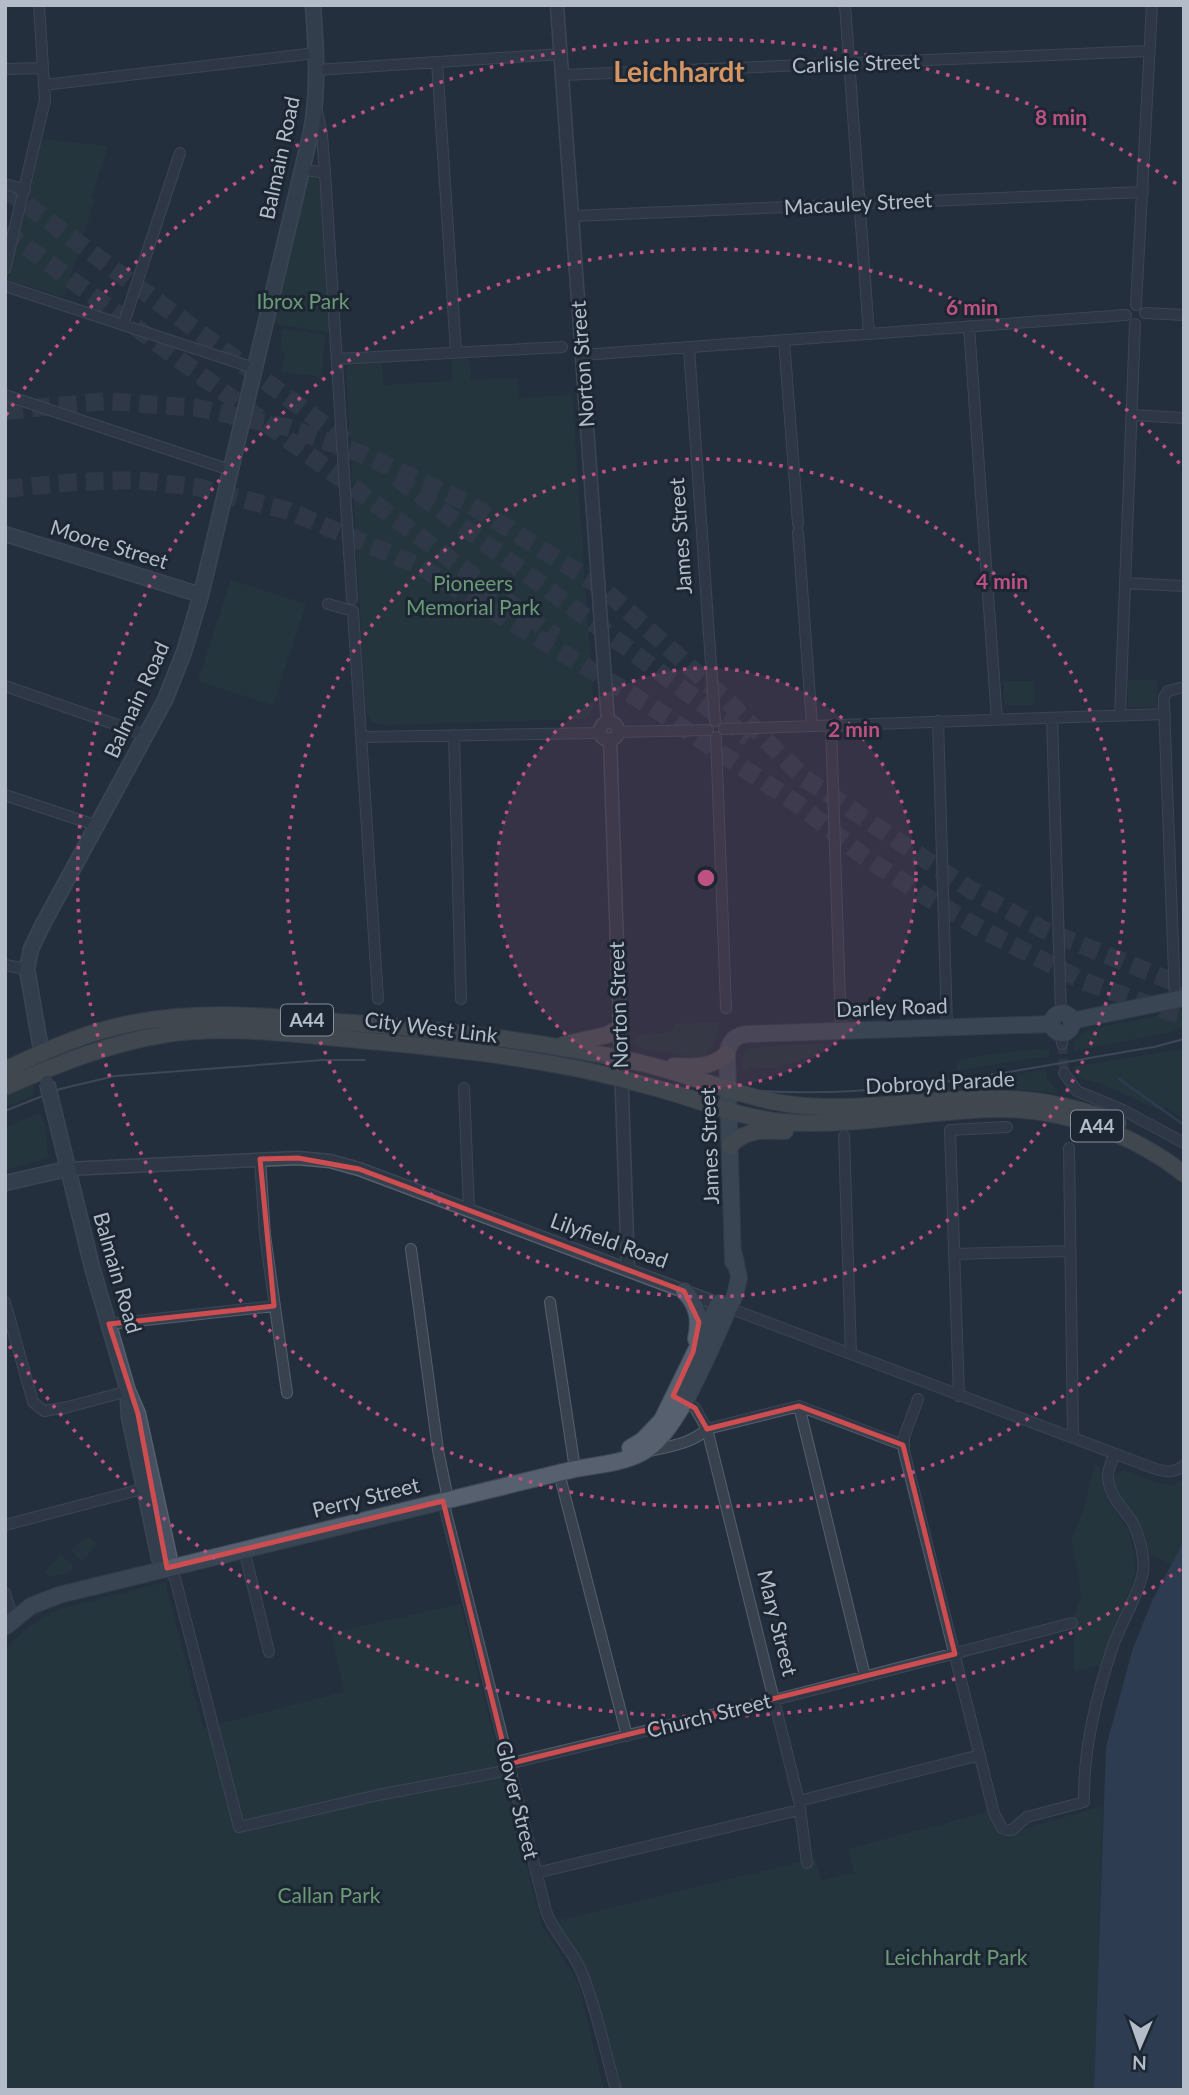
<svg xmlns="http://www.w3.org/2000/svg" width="1189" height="2095" viewBox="0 0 1189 2095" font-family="Lato,sans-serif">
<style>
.green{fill:#263c3f}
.water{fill:#394c67}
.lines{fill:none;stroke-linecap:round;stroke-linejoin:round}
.stream{stroke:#394c67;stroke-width:2.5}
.minor-tunnel{stroke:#3a4453;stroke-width:10;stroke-dasharray:10 5;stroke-linecap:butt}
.motorway-tunnel{stroke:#3a4453;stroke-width:18;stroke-dasharray:18 9;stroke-linecap:butt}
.minor-casing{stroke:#565f6c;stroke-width:12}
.tertiary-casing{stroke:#565f6c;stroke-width:15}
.secondary-casing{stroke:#565f6c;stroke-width:17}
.primary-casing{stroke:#414a57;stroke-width:18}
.trunk-casing{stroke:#434c59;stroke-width:18}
.minor{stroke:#38414e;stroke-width:10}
.tertiary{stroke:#38414e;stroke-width:12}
.secondary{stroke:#465061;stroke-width:14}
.primary{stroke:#56606e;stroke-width:16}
.trunk{stroke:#656462;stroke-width:16}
.tram{stroke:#5a6575;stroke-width:2}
.secondary-bridge-casing{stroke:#565f6c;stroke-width:17;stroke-linecap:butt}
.secondary-bridge{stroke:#465061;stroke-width:14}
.marked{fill:none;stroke:#ce4d50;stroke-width:5;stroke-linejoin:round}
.ring{fill:none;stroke:#bd5182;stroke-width:3.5;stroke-dasharray:3.5 7}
.labels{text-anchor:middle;stroke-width:6;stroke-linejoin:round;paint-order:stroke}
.shield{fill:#1d2633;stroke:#878f9c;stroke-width:2}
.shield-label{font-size:19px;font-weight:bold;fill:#b4bcc9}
.street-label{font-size:21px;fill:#b4bcc9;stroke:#1d2633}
.park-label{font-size:21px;fill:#6b9a76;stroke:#1d2633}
.district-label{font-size:28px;font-weight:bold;fill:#d59563;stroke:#1d2633}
.centre{fill:#bd5182;stroke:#1d2633;stroke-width:3.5}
.ring-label{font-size:21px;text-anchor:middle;font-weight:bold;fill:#bd5182;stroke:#1d2633;stroke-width:6;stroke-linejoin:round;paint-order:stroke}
</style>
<rect width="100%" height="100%" fill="#242f3e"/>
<path class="green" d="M42 139 108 146 91 197 95 199 64 297 8 280Z
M313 177 320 182 330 333 274 323 305 184 307 179Z
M283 329 325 335 322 377 282 372 285 352 280 351Z
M452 359H469L471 380 517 378 519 398 572 395 594 709 585 719 385 725 373 722 366 713 346 369 350 365 382 363 383 385 452 381Z
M231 580 306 604 273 705 198 681Z
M1128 680H1157V707H1128Z
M1003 681H1034L1035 705H1004Z
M1184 1011V1027L1166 1033 1074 1051C1072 1039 1082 1034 1090 1029Z
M721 1022C717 1035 714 1052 700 1058L640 1048 636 1044 634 1036 671 1032 675 1024Z
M824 1043V1050H817V1055L783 1065 780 1069 749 1067 748 1071 741 1070 744 1052 751 1048Z
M1049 1048V1056L957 1070 956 1061 985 1055Z
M1184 1049V1120L1166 1107 1161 1111 1102 1084 1079 1077 1073 1067Z
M1046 1069V1079L1060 1093 1014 1089 934 1093 933 1090C971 1085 1007 1076 1046 1069Z
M30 1083 35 1087 33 1096 5 1107V1094Z
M39 1113 45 1124 48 1158 5 1170V1128Z
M1095 1464 1100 1467 1105 1496 1129 1531 1136 1566 1132 1584 1101 1665 1074 1672V1616L1081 1596 1078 1580H1080L1071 1540 1083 1512Z
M1125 1471 1161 1484 1173 1485 1184 1478V1541L1172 1565 1149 1554 1144 1533 1119 1496 1113 1479 1116 1473Z
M88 1536 97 1544 82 1561 71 1550Z
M61 1555 73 1566 71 1572 51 1577 45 1572Z
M165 1582 203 1728 344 1692 331 1633 460 1604 542 1926 578 1983 604 2090H5V1649L29 1626 59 1609Z
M1103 1806 1094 2090H622L607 2032 587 1971 557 1921 815 1858 821 1881 854 1872 848 1849 987 1812 990 1813 1004 1835Z"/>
<path class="water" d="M1184 1541V2090H1094L1106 1747 1133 1648 1153 1599Z"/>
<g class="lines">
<path class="stream" d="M1119 1079 1184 1125"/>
<path class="minor-tunnel" d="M1062 1044 1064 1073"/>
<path class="motorway-tunnel" d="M5 189 352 445
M5 231 556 637
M5 411 106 401 198 408 290 428 364 455 466 502 589 579 616 600 723 697 803 777 971 890 1044 930 1184 986
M397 478 749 738
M5 489 75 482 136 480 196 487 289 511 419 566 647 704 799 805 862 855 917 891 979 928 1083 981 1184 1017"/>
<g class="minor-casing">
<path id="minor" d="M845 5 869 334
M437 62 456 351
M5 69 43 68
M316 70 561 54
M563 75 1149 51
M44 85 316 53
M317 111 322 135 325 173
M301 169 325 173 352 599
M5 184 25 190
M573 216 1143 192
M5 269 45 100 39 5
M5 286 254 368
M1136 305 1152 5
M1145 313 1184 315
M123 325 180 153
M969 326 997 720
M784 340 798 524
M689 348 715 721
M582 355 1126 315
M338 359 562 347
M5 395 230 470
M1132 415 1184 418
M798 532 812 725
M1126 583 1184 586
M328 604 353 611 378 999
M5 686 132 730 145 737
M1120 715 1135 324
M1052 718 1061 1013
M938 721 947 1027
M831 725 841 1031
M724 729 1165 714
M618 732 708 730
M454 735 461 999
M362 737 601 733
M716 737 726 1008
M5 795 98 826
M5 965 27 969
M1175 1000 1164 704V697L1168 691 1184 687
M1062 1033V1044
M1064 1073 1077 1091 1123 1110 1184 1143
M464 1088 469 1210
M844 1136 851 1354
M1069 1148 1073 1438
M260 1159 265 1235 287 1393
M411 1249 438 1450 448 1499
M954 1254 1070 1251
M5 1302 33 1402 44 1411 68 1407 128 1391
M550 1302 575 1469
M729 1308 1153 1468C1164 1472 1175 1474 1184 1465
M109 1324 274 1306
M959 1396 950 1130 1007 1127
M918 1399 904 1437V1451L994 1813 1002 1828 1007 1830H1012L1027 1817 1084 1802C1083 1750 1096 1696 1113 1646 1120 1625 1140 1592 1143 1572 1145 1557 1139 1533 1131 1520 1121 1506 1107 1493 1108 1474 1109 1467 1112 1460 1115 1454
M681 1400 695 1408 707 1429 799 1801 807 1863
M799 1406 865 1676
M650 1451C670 1446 691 1444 707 1429L799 1406 903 1445
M559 1473 627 1736
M443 1501 546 1911C553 1933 573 1950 582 1973 597 2010 605 2051 616 2090
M5 1525 150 1487
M244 1550 269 1652
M167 1568 175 1578 239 1827 378 1795 510 1770
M5 1593 13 1619
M508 1764 774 1700 1072 1623
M799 1801 980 1755
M536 1873 799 1810"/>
</g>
<g class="tertiary-casing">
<path id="tertiary" d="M557 5 608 722
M600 731a9 9 0 1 1 18 0a9 9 0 1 1-18 0Z
M610 739 628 1270
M67 1169 298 1158 330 1161 359 1169 726 1307"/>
</g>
<g class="secondary-casing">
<path id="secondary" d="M5 534 201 595
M43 1061 27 969 31 949 43 924 165 700 184 652 201 595 311 132C319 90 316 47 313 5
M54 1111 92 1267 128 1391 138 1414 169 1556 167 1568
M5 1183 67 1169
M128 1401 129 1417 159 1558 167 1568"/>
</g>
<g class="primary-casing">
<path id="primary" d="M1052 1023a10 10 0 1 1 20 0a10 10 0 1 1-20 0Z
M1071 1021 1184 998
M733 1262 727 1054C729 1042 735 1035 748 1034L1051 1024
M684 1291C698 1306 700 1319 696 1339
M630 1448 643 1440 662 1420 719 1303
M5 1627 31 1606 59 1595 575 1469C597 1465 624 1463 643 1452 681 1431 715 1336 735 1295L739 1278 734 1254"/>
</g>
<g class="trunk-casing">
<path id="trunk" d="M562 1045 607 1035 620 1028
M674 1066C694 1067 711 1068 727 1054
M5 1070C47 1050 88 1031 133 1023 197 1010 262 1016 326 1021 430 1028 535 1040 637 1062 691 1074 742 1099 796 1105 867 1113 937 1095 1007 1099 1046 1100 1082 1109 1118 1123
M5 1087C58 1064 109 1043 167 1034 227 1025 289 1034 349 1039 434 1047 519 1055 602 1074 626 1080 650 1086 673 1093 710 1104 746 1119 785 1122 856 1127 926 1110 997 1109 1063 1108 1132 1133 1184 1174
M730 1146C745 1129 764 1130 785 1131"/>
</g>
<use href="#minor" class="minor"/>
<use href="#tertiary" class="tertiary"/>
<use href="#secondary" class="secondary"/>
<use href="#primary" class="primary"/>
<use href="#trunk" class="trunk"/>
<path class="tram" d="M762 1091C892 1099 1025 1068 1154 1047L1184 1039
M5 1111 60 1089 115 1076 323 1060H365"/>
<g class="secondary-bridge-casing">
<path id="secondary-bridge" d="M47 1083 54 1111"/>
</g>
<use href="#secondary-bridge" class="secondary-bridge"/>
</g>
<path d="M0 0H1189V2095H0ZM298 1158 359 1169 684 1291 699 1322 693 1352 673 1396 695 1408 707 1429 799 1406 903 1445 955 1654 508 1764 443 1501 167 1568 138 1414 109 1324 274 1306 260 1159Z" fill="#242f3e" fill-opacity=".55" fill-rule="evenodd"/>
<path class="marked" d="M298 1158 359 1169 684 1291 699 1322 693 1352 673 1396 695 1408 707 1429 799 1406 903 1445 955 1654 508 1764 443 1501 167 1568 138 1414 109 1324 274 1306 260 1159Z"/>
<circle cx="706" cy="878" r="210" fill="#bd5182" fill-opacity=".12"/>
<g class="ring">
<circle cx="706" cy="878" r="210"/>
<circle cx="706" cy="878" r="419"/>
<path d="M1181 1291A629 629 0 1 1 1181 465"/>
<path d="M1181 1569A839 839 0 0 1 6 1341M6 415A839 839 0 0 1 1181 187"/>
</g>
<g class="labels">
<g class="shield">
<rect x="281" y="1004.5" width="52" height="31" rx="5"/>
<rect x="1071" y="1110.5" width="52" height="31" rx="5"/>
</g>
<g class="shield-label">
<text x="307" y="1027">A44</text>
<text x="1097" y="1133">A44</text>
</g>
<g class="street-label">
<text transform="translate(856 64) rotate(-2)" y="7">Carlisle Street</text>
<text transform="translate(280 158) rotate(-78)" y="7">Balmain Road</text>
<text transform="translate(858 204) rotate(-3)" y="7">Macauley Street</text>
<text transform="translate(583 364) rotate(-94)" y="7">Norton Street</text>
<text transform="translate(681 536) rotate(-94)" y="7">James Street</text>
<text transform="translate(109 545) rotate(17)" y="7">Moore Street</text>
<text transform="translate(137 700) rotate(-65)" y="7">Balmain Road</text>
<text transform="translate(619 1005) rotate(-92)" y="7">Norton Street</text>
<text transform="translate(892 1008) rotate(-2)" y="7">Darley Road</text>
<text transform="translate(431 1028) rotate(7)" y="7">City West Link</text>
<text transform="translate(940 1083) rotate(-3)" y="7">Dobroyd Parade</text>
<text transform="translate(710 1146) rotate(-92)" y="7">James Street</text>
<text transform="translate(609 1241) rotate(20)" y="7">Lilyfield Road</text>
<text transform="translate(117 1273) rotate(74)" y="7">Balmain Road</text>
<text transform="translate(366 1498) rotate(-14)" y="7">Perry Street</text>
<text transform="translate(777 1623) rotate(76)" y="7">Mary Street</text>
<text transform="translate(709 1716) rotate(-14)" y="7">Church Street</text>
<text transform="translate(517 1800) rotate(76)" y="7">Glover Street</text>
</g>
<g class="park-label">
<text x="303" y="309">Ibrox Park</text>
<text x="473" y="591">Pioneers<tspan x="473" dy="24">Memorial Park</tspan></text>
<text x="329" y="1903">Callan Park</text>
<text x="956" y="1965">Leichhardt Park</text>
</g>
<g class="district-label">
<text x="679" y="82">Leichhardt</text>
</g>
</g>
<circle cx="706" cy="878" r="10" class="centre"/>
<g class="ring-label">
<text x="1061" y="125">8 min</text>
<text x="972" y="315">6 min</text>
<text x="1002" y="589">4 min</text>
<text x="854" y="737">2 min</text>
</g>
<rect width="1189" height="2095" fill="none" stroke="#b4bcc9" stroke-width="14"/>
<g transform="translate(1140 2046) rotate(182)" stroke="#1d2633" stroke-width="5" paint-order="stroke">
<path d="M0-5L12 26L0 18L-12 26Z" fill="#b4bcc9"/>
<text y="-10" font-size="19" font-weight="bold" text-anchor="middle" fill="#b4bcc9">N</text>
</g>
</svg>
